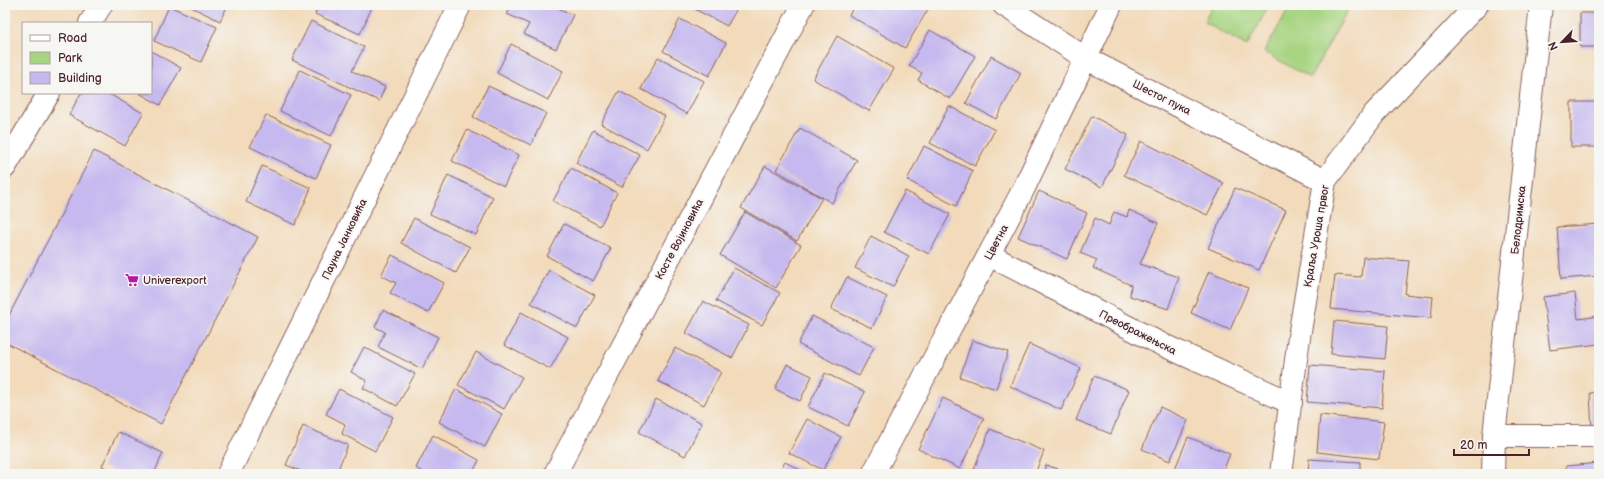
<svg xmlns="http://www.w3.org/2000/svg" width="1604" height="479" viewBox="0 0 1604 479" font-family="'Balsamiq Sans',sans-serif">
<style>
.green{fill:#a7d481;stroke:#787a56}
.building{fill:#c6b9ef}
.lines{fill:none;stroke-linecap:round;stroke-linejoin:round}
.street-casing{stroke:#85605d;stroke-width:24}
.street{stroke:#fff;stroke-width:22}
.labels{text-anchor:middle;stroke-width:3.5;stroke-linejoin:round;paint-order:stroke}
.street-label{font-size:11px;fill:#4a1f2b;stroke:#f6f6f2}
.poi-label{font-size:11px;fill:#4a1f2b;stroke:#f6f6f2;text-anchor:start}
</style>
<rect width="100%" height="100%" fill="#f6f6f2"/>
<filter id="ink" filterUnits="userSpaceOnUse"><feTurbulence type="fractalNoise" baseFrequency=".025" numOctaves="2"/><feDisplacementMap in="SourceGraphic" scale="8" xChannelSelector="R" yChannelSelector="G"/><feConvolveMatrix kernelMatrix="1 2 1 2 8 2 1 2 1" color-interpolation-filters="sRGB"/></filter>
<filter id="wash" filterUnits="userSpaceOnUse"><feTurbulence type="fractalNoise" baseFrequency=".012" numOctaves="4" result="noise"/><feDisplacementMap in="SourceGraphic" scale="16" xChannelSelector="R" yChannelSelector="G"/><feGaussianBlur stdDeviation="0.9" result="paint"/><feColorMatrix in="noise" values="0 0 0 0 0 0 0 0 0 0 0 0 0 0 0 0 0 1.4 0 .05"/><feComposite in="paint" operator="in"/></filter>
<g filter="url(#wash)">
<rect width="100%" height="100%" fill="#f2daba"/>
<path class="green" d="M1213 5H1269L1247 46 1204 22Z
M1291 5H1344L1349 8 1310 78 1264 52Z"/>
<g id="blocks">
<path class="building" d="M187 5H228L220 21Z
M319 5H373L360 34 315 14Z
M512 5H552L573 15 556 49 524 34 529 24 507 14Z
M687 5H739L727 26Z
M855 5H928L930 6 905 48 849 15Z
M169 6 217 27 201 62 154 41Z
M1580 13H1599V47H1580Z
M680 19 726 43 709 76 663 51Z
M311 21 364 47 352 71 385 87 379 101 292 60Z
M930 30 975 56 950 99 918 80 922 73 909 66Z
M837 36 894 69 869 111 813 79Z
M511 44 563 71 548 100 497 73Z
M151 51 181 68 160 105 139 93H151Z
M991 56 1021 73 996 119 966 103Z
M658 57 704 81 687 114 641 89Z
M300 70 351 95 331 136 280 111Z
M488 86 546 113 531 145 473 117Z
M619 91 665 116 647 149 601 124Z
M81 93H107L143 113 125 146 69 115Z
M1571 102H1599V147H1571Z
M949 106 995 130 975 166 930 143Z
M266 115 331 145 316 178 250 147Z
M1092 116 1128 135 1102 187 1065 169Z
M800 128 857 160 832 203 776 170Z
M467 130 519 155 504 186 452 161Z
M593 130 640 155 622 187 576 163Z
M1141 141 1224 183 1207 215 1124 175Z
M924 146 973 171 956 206 907 180Z
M94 151 258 237 161 424 5 342V323Z
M262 166 311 188 295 225 246 202Z
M765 166 822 198 797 241 741 208Z
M571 168 617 193 600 226 553 201Z
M448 175 493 197 476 235 430 214Z
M1235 188 1286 210 1259 270 1208 248Z
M905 191 950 214 929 254 884 232Z
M1039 191 1087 213 1067 259 1018 237Z
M1129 210 1158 223 1140 264 1179 277 1168 309 1130 296 1131 285 1093 268 1097 260 1080 253 1095 218 1109 225 1114 212 1127 217Z
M745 212 801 245 776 288 720 255Z
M414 218 470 247 456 273 401 243Z
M564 224 611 248 593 281 547 256Z
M1599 224V276L1561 279 1557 227Z
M871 236 909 256 893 287 855 268Z
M392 255 444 283 428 313 390 293 396 283 381 275Z
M1363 257 1409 261 1405 294 1433 297 1431 318 1331 309 1335 275 1361 277Z
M734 268 780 293 762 325 716 301Z
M549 270 595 295 577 328 531 303Z
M1209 271 1248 288 1230 330 1191 313Z
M847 277 887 297 872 328 831 309Z
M1575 293 1578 319 1599 316V344L1550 350 1543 297Z
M703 301 749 325 732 358 686 333Z
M383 310 438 337 422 369 378 347 385 332 375 327Z
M521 312 568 337 550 369 504 345Z
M812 316 874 347 859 376 798 344Z
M1334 321 1388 326 1385 359 1331 354Z
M972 340 1008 352 996 389 960 377Z
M1029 344 1081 368 1061 410 1010 386Z
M364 347 415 374 397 406 363 388 367 381 351 372Z
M675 348 721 372 704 405 658 381Z
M476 352 522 377 504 409 458 385Z
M787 364 812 376 800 401 775 389Z
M1310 365 1385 371 1382 408 1307 402Z
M825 373 865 392 848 426 808 407Z
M1094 376 1129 390 1111 434 1076 420Z
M339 389 393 417 375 451 342 434 345 424 326 414Z
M456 389 502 414 485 447 439 422Z
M1599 392V432H1592L1590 393Z
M943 398 984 418 960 469 918 449Z
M656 399 702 423 685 456 639 432Z
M1160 407 1188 420 1170 461 1142 449Z
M1320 415 1384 422 1379 459 1317 452Z
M807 419 841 437 823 470 789 453Z
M303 426 348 445 336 474H308L286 465Z
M990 429 1044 451 1035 474H986L974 469Z
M118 432 163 453 154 474H119L102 466Z
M433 435 479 460 472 474H426L416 468Z
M1188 437 1230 454 1222 474H1180L1174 471Z
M1309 459 1360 462V474H1308Z
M785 462 808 474H778Z
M1599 463V474H1567L1566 466Z
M1046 465 1073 474H1043Z"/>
</g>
</g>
<g filter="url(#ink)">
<use href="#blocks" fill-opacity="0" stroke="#85605d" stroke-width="1"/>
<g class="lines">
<g class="street-casing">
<path id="street" d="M1004 5 1085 58 1325 181
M90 23 101 5
M5 167 49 93
M989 255 1161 344 1291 403
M1494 436H1599
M228 474 460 5
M555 474 803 5
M873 474 1022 192 1111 5
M1281 474 1299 337 1325 181 1374 114 1477 5
M1493 474 1494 436 1541 5"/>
</g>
<use href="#street" class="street"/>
</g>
</g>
<defs>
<g id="supermarket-bare" transform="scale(1.08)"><path d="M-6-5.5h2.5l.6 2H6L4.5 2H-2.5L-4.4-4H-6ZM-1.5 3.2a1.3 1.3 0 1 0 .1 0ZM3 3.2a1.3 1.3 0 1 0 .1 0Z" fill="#b5179e" stroke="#f6f6f2" stroke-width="2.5" paint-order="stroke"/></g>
</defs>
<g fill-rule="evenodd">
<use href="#supermarket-bare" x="132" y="280"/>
</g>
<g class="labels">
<g class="street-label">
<text transform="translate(1162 97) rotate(27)" y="4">Шестог пука</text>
<text transform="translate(1518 220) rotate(-84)" y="4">Белодримска</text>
<text transform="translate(1316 236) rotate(-80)" y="4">Краља Уроша првог</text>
<text transform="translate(344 239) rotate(-64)" y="4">Пауна Јанковића</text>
<text transform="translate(679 239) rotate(-62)" y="4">Косте Војиновића</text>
<text transform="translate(996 242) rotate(-62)" y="4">Цветна</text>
<text transform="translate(1138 332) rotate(27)" y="4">Преображењска</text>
</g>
<g class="poi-label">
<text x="143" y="284">Univerexport</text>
</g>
</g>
<rect width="1604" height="479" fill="none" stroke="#f6f6f2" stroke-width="20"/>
<rect x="22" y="22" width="130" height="72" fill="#f6f6f2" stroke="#b1a0a2"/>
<rect x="30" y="35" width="20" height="6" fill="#ffffff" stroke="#b1a0a2"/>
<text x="58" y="42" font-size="12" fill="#4a1f2b">Road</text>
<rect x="30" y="52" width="20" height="12" fill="#a7d481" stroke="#b1a0a2"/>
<text x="58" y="62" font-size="12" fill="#4a1f2b">Park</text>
<rect x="30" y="72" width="20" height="12" fill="#c6b9ef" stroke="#b1a0a2"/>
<text x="58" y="82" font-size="12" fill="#4a1f2b">Building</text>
<g transform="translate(1562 42) rotate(245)" stroke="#f6f6f2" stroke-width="3" paint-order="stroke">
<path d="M0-3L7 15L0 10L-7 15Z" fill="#4a1f2b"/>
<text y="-6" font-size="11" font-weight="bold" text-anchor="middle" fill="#4a1f2b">N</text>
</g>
<path d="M1454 449v6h75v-6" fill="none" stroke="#4a1f2b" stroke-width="2"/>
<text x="1460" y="449" font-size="12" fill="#4a1f2b" stroke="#f6f6f2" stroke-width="3" paint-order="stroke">20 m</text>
</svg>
